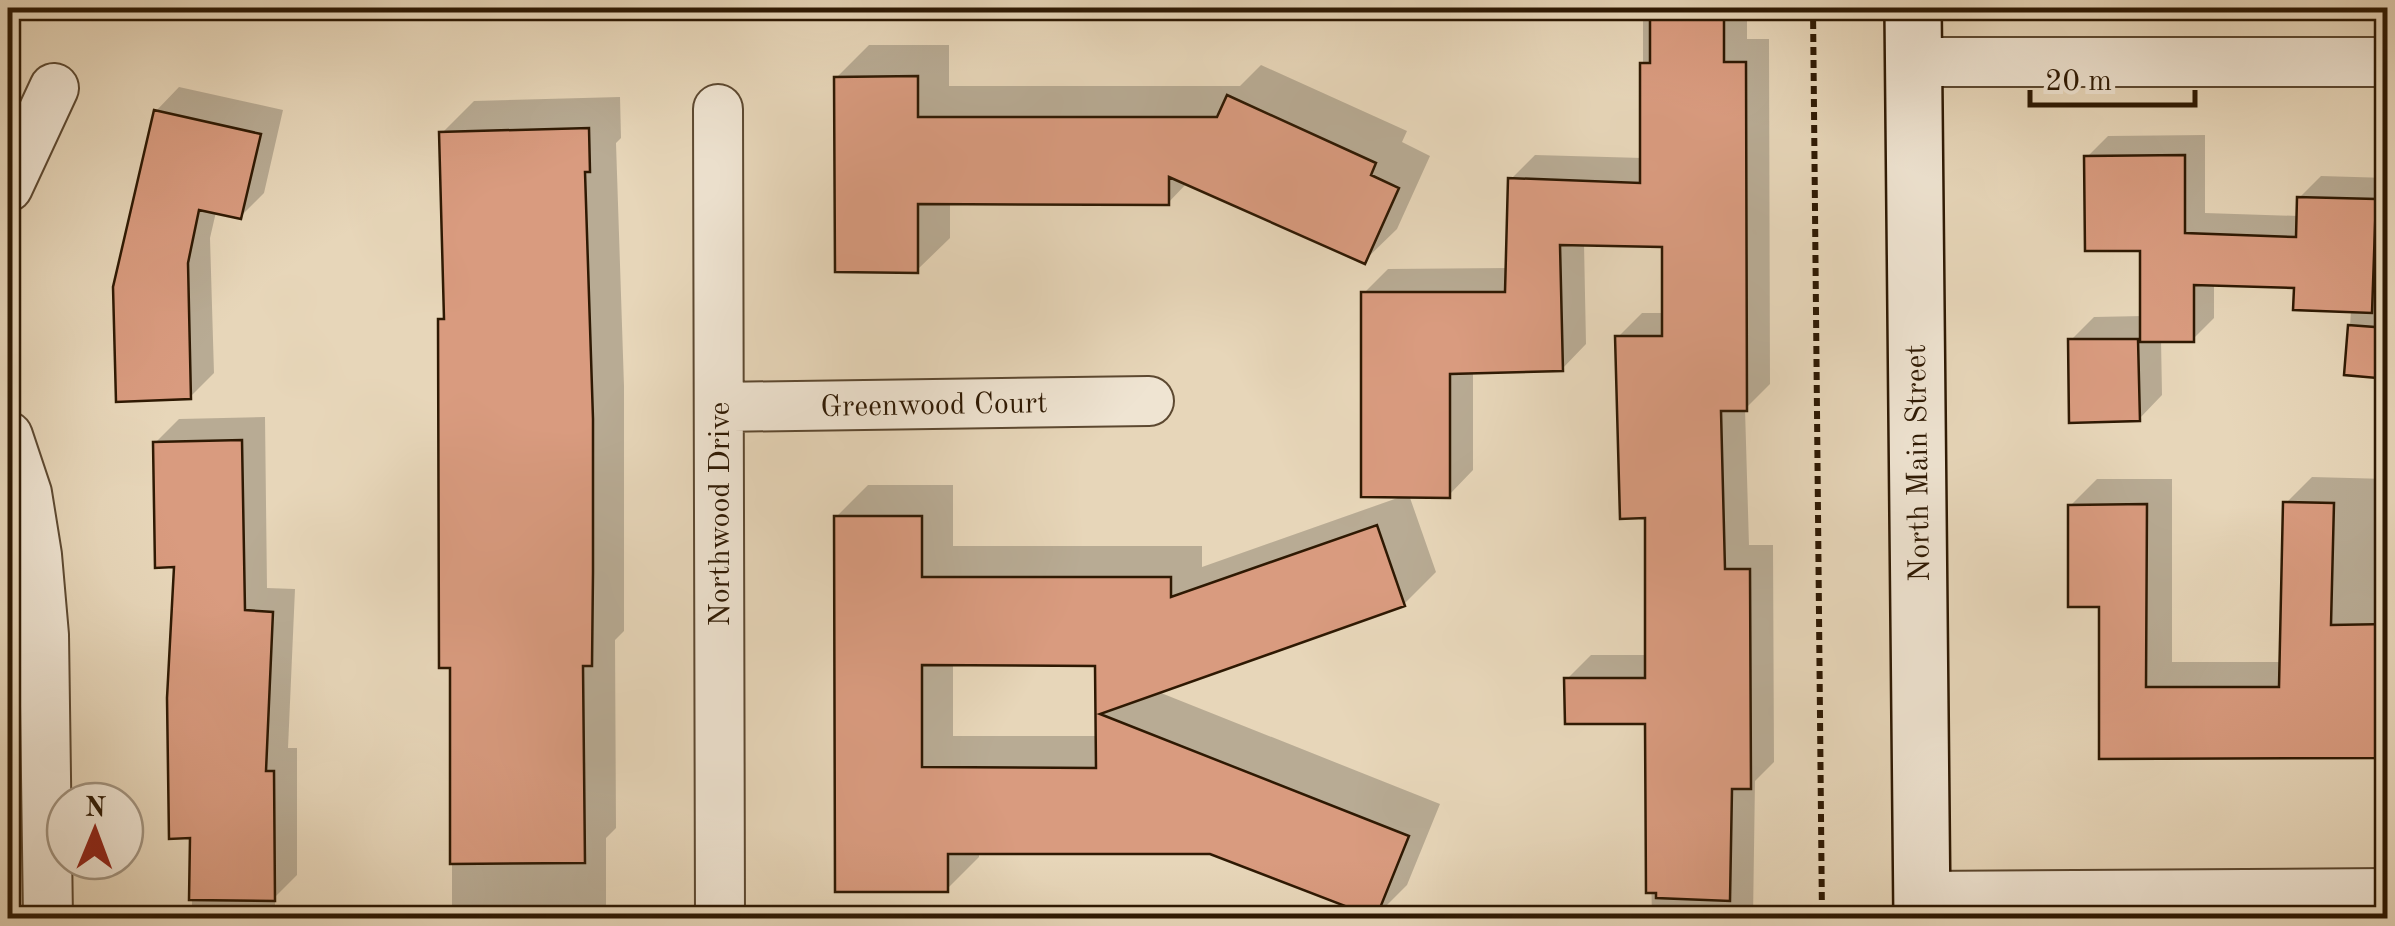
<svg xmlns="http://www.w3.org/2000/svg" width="2395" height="926" viewBox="0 0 2395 926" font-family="'Old Standard TT',serif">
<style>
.shadow{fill:#0003;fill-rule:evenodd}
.building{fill:#d99b7f;stroke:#2e1903;stroke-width:2.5;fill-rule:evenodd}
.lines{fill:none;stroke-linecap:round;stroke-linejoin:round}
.minor-casing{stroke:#5c4830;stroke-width:52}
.secondary-casing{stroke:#2e1903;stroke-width:60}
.path{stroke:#2e1903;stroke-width:6;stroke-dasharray:8 5;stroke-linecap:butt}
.minor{stroke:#efe4d2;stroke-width:48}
.secondary{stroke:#efe4d2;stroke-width:55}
.labels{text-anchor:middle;stroke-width:10;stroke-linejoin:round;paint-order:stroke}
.street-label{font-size:30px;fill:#2e1903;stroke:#efe4d2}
</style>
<rect width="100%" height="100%" fill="#e7d6b9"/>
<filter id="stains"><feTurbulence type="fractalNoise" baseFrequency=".002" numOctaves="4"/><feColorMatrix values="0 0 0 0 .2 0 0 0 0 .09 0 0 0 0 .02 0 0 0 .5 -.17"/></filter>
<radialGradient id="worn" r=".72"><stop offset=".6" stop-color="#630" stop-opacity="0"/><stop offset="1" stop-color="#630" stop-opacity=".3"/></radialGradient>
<path class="shadow" d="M1643 8H1747V39H1769L1770 384 1745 409 1749 545H1773L1774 762 1755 781 1753 918H1652L1648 722 1567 679 1591 655H1648V516L1618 337 1642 313H1665L1664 245 1584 243 1586 344 1562 369 1473 371V470L1449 495H1409L1436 572 1404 604 1156 691 1440 804 1407 885 1375 917 1210 852H979V857L947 889 836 517 868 485H953V546H1202V567L1406 495 1364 293 1388 269 1508 268 1511 179 1535 155 1643 158ZM953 663H1097L1098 736H953Z
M869 45H949V86H1240L1261 65 1407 131 1402 142 1430 156 1397 229 1364 261 1188 182 1168 203 950 202V238L917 270 836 78Z
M179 87 283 110 264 193 240 217 216 212 210 238 214 373 190 397 156 111Z
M620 97 621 138 616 143 624 386V631L615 640 616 828 606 838V918H452V666L441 320 447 314 442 133 474 101Z
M2205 135V213L2299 216V198L2321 176 2388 178V377L2347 373 2351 310 2296 286 2214 283V318L2193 339H2161L2162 395 2139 419 2071 340 2094 317 2143 316V248L2087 157 2108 136Z
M265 417 267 588 295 589 288 748H297V875L275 897V918H192V835L176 565 155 443 179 419Z
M2312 477 2388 479V756L2102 757V605L2070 506 2097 479H2172V662H2282L2286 503Z
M1484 914V918H1396L1400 915Z"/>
<path class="building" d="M1650 8H1724V62H1746L1747 411H1721L1725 569H1750L1751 789H1732L1730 901 1656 898V893H1646L1645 724H1565L1564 678H1645V518L1620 519 1615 336H1662V247L1560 245 1563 371 1450 374V498L1361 497V292H1505L1508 178 1640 183V63H1650Z
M918 76V117H1217L1227 95 1376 163 1371 175 1399 188 1365 264 1169 177V205L918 204V273L835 272 834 77Z
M154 110 261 134 241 219 199 210 188 263 191 399 116 402 113 287Z
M589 128 590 172H585L593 419V572L592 666H583L585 863 450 864V668H439L438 319H444L439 132Z
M2185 155V233L2296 237 2297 197 2376 199 2372 313 2293 310 2294 288 2194 285V342H2140V251H2085L2084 156Z
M2348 325 2388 328V379L2344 375Z
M2068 339H2138L2140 421 2069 423Z
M242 440 245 610 273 612 266 771H274L275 901 189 900 190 838 169 839 167 698 174 567 155 568 153 442Z
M2283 502 2334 503 2331 625 2388 624V758L2099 759V607H2068V505L2147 504 2146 687H2279Z
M834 516H922V577H1171V597L1377 525 1405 606 1100 714 1409 836 1376 918 1210 854H948V892H835ZM922 665 1095 666 1096 768 922 767Z"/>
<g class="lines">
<g class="minor-casing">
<path id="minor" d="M1913 62H2388
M718 109 720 918
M8 187 54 88
M719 407 1149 401
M8 436 27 493 37 555 44 635 48 918
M1922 896 2388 893"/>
</g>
<g class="secondary-casing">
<path id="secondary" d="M1913 8 1922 918"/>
</g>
<path class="path" d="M1813 8 1822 918"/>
<use href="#minor" class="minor"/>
<use href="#secondary" class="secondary"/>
</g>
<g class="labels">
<g class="street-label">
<text transform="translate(934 404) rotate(-1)" y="10">Greenwood Court</text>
<text transform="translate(1917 463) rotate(-91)" y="10">North Main Street</text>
<text transform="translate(719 514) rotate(-90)" y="10">Northwood Drive</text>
</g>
</g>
<rect width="2395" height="926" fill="none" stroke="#e7d6b9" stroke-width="40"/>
<rect x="10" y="10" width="2375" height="906" fill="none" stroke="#2e1903" stroke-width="5"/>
<rect x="20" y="20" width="2355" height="886" fill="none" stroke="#2e1903" stroke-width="2.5"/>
<g transform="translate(95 831) rotate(1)"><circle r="48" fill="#efe4d2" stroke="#a2937f" stroke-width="2.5"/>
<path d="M0-8L18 38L0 25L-18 38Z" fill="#8f2418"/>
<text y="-15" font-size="28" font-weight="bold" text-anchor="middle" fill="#2e1903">N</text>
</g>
<path d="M2030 90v15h165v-15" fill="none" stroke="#2e1903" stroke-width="5"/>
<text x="2045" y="90" font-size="30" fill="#2e1903" stroke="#efe4d2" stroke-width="8" paint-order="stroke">20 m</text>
<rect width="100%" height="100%" filter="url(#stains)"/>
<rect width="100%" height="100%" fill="url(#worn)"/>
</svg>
